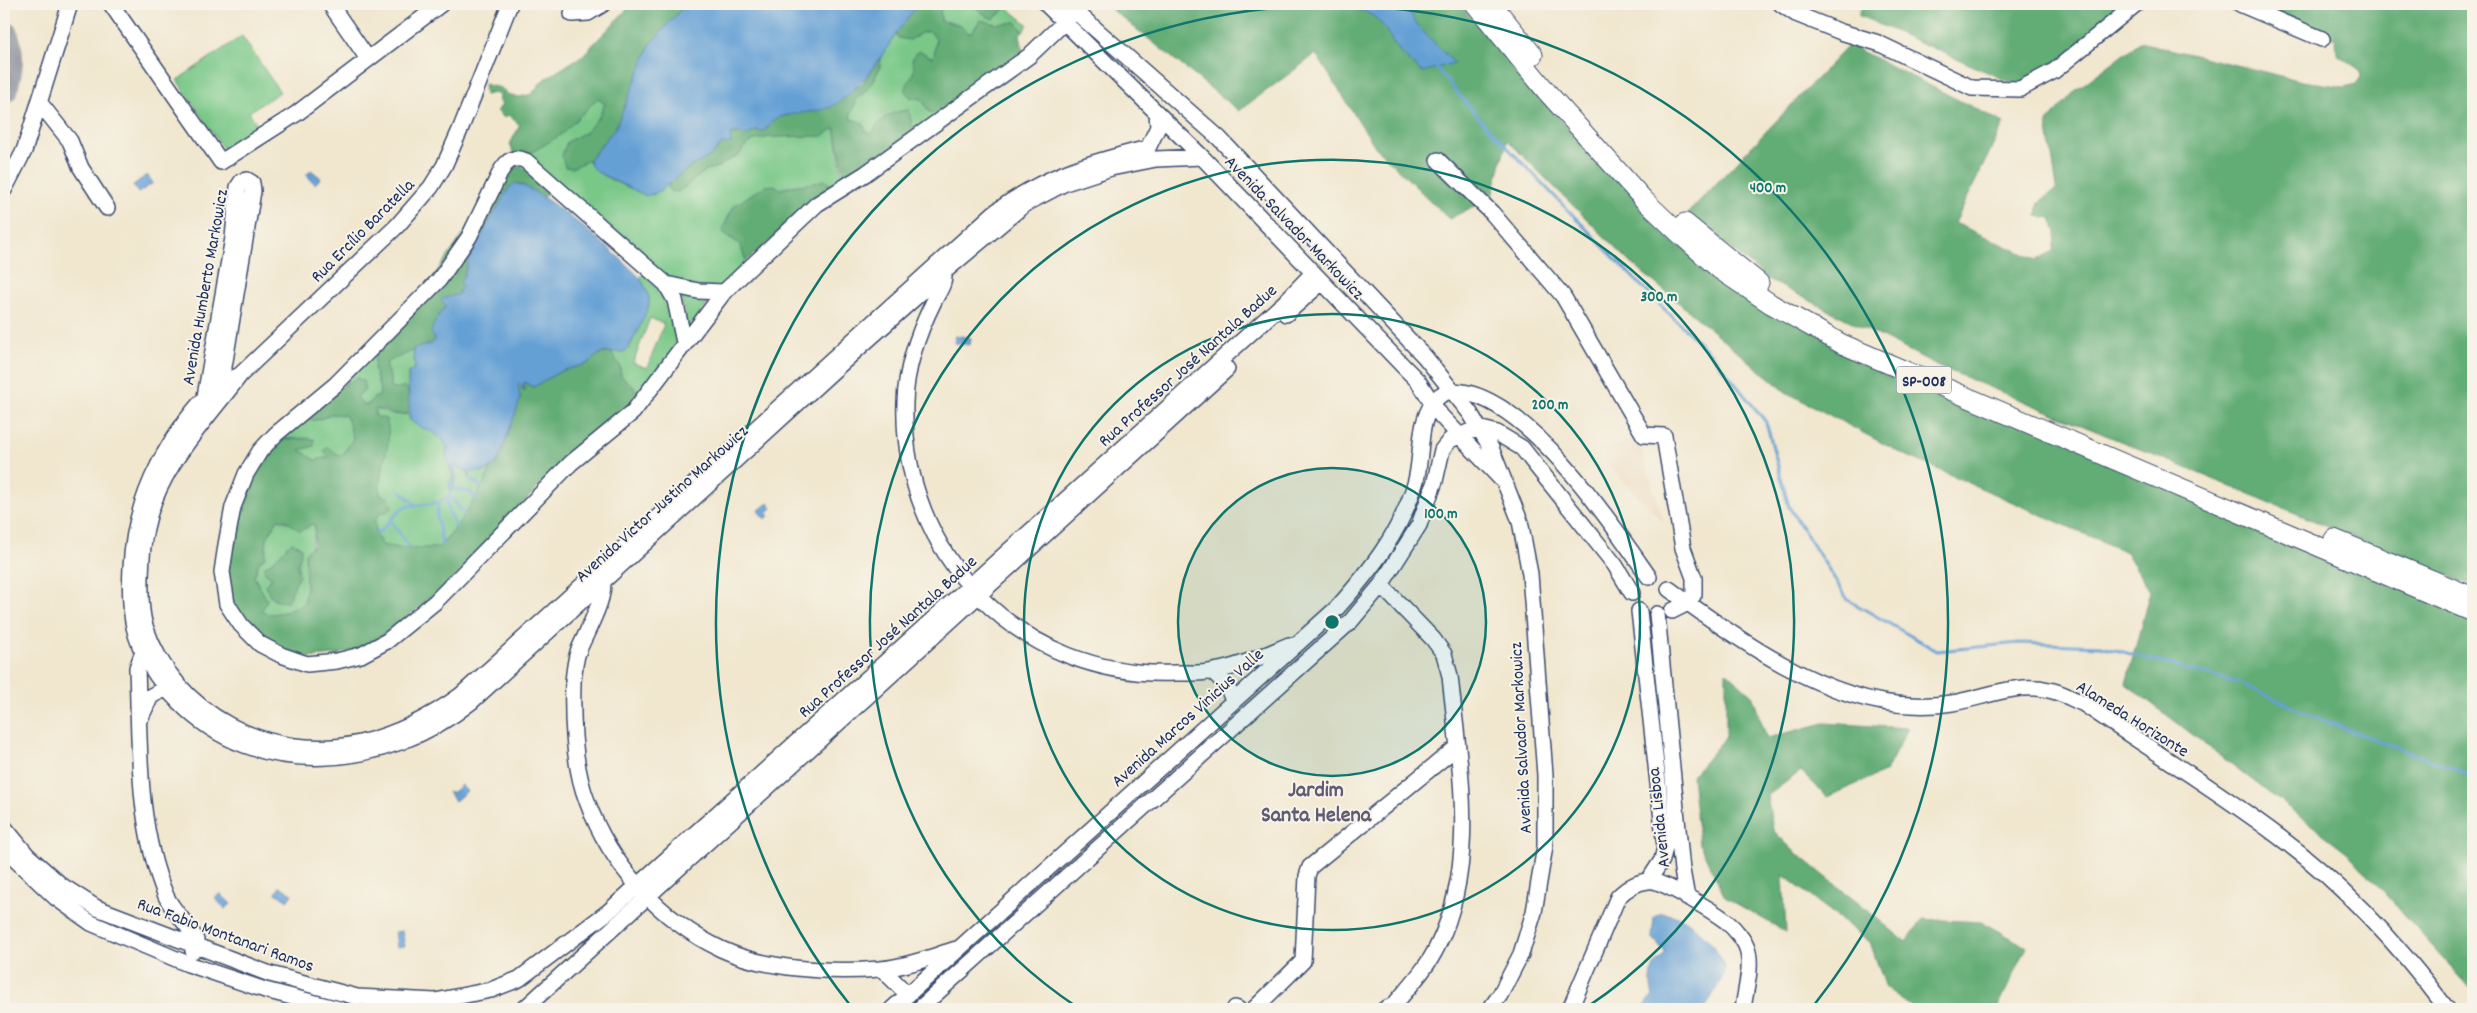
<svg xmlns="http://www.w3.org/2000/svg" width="2477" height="1013" viewBox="0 0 2477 1013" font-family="Dekko,sans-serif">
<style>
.built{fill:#edd7bb}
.green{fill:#79c888;stroke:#4a7c73;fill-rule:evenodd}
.forest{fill:#62ac74;stroke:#3e6e69;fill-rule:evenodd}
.water{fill:#65a0d5;stroke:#40689a}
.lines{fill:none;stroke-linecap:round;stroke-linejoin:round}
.stream{stroke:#65a0d5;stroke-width:3}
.taxiway{stroke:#868b96;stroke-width:28}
.minor-casing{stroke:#3b4b6f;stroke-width:18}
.major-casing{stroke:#3b4b6f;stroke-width:21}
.minor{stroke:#fff;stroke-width:15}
.major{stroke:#fff;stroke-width:19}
.ring{fill:none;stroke:#0f766e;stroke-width:2.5}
.labels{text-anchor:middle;stroke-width:4;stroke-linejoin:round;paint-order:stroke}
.shield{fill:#f7f3e8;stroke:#5d6a87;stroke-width:1}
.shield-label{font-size:16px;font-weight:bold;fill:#1b2f5e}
.street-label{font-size:18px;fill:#1b2f5e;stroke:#f7f3e8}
.district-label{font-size:22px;font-weight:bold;fill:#605c74;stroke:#f7f3e8}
.centre{fill:#0f766e;stroke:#f7f3e8;stroke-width:2.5}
.ring-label{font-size:15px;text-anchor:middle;font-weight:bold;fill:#0f766e;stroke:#f7f3e8;stroke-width:4;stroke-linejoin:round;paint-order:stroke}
</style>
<rect width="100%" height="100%" fill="#f7f3e8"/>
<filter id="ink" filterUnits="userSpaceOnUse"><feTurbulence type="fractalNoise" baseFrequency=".02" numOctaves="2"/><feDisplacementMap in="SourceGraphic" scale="10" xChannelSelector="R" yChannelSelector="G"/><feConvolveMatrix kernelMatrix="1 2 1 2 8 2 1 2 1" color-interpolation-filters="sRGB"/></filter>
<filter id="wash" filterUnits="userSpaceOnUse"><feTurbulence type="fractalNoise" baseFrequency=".0096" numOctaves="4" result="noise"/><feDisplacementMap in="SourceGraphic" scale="20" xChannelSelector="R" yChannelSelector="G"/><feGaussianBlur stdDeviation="1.12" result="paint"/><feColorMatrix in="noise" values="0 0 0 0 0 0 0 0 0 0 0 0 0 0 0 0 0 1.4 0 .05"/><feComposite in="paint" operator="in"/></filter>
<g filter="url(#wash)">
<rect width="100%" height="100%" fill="#f1e7cf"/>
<path class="built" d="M1638 438 1664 523 1608 465 1603 449Z"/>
<path class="green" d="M940 4H971L988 17 999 15 1007 7 1028 25 1023 31 1016 22 997 25 979 21 972 32 968 33 956 23 941 21Z
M930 31 936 39 935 56 931 57 920 51 911 79 910 97 922 99 929 112 943 113 914 137 910 115C892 116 880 116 872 134H868L862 123 851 119 850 115 855 104V99L867 91 880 68 881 57 895 35 899 38H915L920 33Z
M242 36 280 92 249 112 263 133 228 156 177 80Z
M598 98 605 104 599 117 586 132 567 142 562 156 576 166 589 160C594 177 637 192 653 195L670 182 668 187 684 188 706 170 718 167 740 154 743 148 754 140 770 137 822 136 835 128 842 173 846 182 830 190 814 183 805 186 799 184 780 189 754 192 739 203 730 213 726 223 727 236 740 244 746 261 726 283 714 289 674 284 523 155 529 154Z
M644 273C671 294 673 312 677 344L635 402C636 391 631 382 621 377L620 366 611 352 629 349 649 306V298L640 278ZM650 318 664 324 647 368 633 363Z
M680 294 711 300 688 329Z
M376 347V376L380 390 379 396 373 398 368 405H362L357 396 363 392 357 378 342 386Z
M413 349 415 368 408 373V391L404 387 394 389 390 388V377L386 368 387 362Z
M375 409 398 415 408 414 410 420 438 434 447 446C447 464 453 472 454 489V481L456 480 453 466 455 464 459 469 468 470 469 479V473L472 471 481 472 490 469C484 491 455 531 438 548H399L382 545 376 534 375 520 381 512 379 486 383 468Z
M330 414 345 415 348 420 353 439 342 455 326 452 330 457 315 460 300 450 314 446 310 438 276 439 305 415 327 417Z
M278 519 305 529 312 524 315 526C314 543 308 557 306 574 305 584 307 593 304 603 295 610 273 617 261 612L267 600 254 577 259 562 265 557 267 538ZM287 545 301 554C297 563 300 571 297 580 294 586 292 589 291 596L279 602 270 596 265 585 272 578 265 567 284 551Z"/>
<path class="forest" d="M632 4H686L651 43 616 127 589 160 572 168 565 167 562 156 567 142 586 132 599 117 605 104 598 98 562 134 529 154 514 155 510 144 520 125 508 115 504 118 497 111 502 105 498 101 501 95 495 93 485 95 484 84 501 88 509 95 520 97 532 94 542 81 583 55Z
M919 4H940L941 21 961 25 968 33 972 32 981 20 997 24 1016 22 1023 31 1020 34 1023 52 943 113 929 112 922 99 910 97 905 91C908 78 918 74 912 60L915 54 920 51 931 57 934 56 936 39 930 31 921 33 910 40 899 38 895 35 905 20Z
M971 4H1005L1007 7 993 19 988 17Z
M1105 4H1459L1578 140 1763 305 2473 621V991L2347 852 2126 684 2150 591 2126 552 1901 453 1786 392 1631 263 1507 140 1492 197 1449 219 1376 148 1316 54 1239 111Z
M1864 4H2130L2053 69 2019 86 1858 15Z
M2257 4H2473V586L1945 369 1769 280 1688 213 1849 45 2004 123 1955 223 2037 260 2053 251 2056 232 2051 218 2037 216 2039 202 2057 189 2047 122 2076 90 2140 42 2302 81 2345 87 2356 84 2361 77 2360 70 2337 54 2336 39Z
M881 57C878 77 872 87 855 99V104L850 115 851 119 863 123 866 132 872 134C878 119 892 111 909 110L914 137 846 182 835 128 822 136 770 137 754 140 743 148 740 154 717 167 706 170 678 192 670 191 668 187C674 171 696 165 709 157 716 153 719 145 729 139L730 135 752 133 766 127 781 115 812 111 861 85Z
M519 166 527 168 547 189 546 195 541 197 522 184 515 183 465 268V276L460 283 463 287 460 294 442 300 446 307C436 317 433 325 435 340 431 344 396 358 387 362L386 368 390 377V388L394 389 404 387 408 391V414H389L385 410 375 409V416L386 419C395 445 377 468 380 494L389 498 392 507 387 512H381L375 520 376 534 382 545 399 548H438L450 536 472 503 487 478 490 469 497 463 502 453 520 399 517 383 525 390 524 382 533 387 561 371 587 364 599 354 611 352 620 366 621 376 635 388V402L568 455 453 579 386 635 362 648 336 655 306 658 261 640 229 601 226 572 235 525 249 478 276 439H314V446L300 450 315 460 330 457 324 451 327 447 339 455 344 453 353 439 348 420 345 415 330 414C323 419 312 424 305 416L342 386 357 378 363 381 365 390 357 396 362 404 368 405 373 398 379 396 380 390 374 368 376 347 402 321 507 173ZM278 519 287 521 300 531 312 524 315 526 314 545 305 553 306 588 304 603C295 610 273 617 261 612L267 600 254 577 259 562 265 557 267 538Z
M824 180 829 183 830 190 746 261 740 244 724 233 723 228 734 206 765 186 775 185 780 189C796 185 809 185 824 180Z
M292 542 301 547V554L297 565 299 575 287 602C275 602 270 596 265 585L272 578 264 571 265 566 271 563Z
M1726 672 1752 695 1767 738 1824 723 1908 728 1886 771 1827 797 1801 771 1767 796 1773 830 1793 850 1906 942 1923 919 1982 922 2027 947 1997 1009H1916L1886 988 1870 942 1783 875 1786 932 1725 897 1699 843 1692 776 1726 737Z"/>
<path class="water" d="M686 4H919C890 36 874 79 836 104 817 116 790 109 770 122L769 128 766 127V130L760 132 757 129 747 136 738 132 730 135 731 143 721 144 711 156 690 167 658 192 646 196 597 172 591 166 589 160 616 127 651 43Z
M1347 4H1405L1418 26 1454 63 1422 72C1415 65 1405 58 1399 50 1380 26 1384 14 1349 8Z
M311 170 321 178 315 184 306 175Z
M147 175 153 183 138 193 133 185Z
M515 183C539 187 621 257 639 277 643 282 648 291 649 298 651 307 632 346 624 352H606L599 354 587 364 561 371 533 387 524 382V391L520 383H518L520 399 518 406 497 463 486 471 470 472V479L468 471 461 470 455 464 456 480 454 481V489L450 493V482L453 476 446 457 447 446C434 427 424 433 410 420L408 373 415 368 413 349 431 344 435 340 431 332C434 322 439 314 446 307L441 299 459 294V290L463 287 460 283C466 274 466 264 471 254 483 232 496 210 509 188Z
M955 335 971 338 970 345 954 343Z
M768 503 772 508 767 513 769 516 765 519 758 511Z
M461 785 467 791 455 801 448 792H453Z
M280 886 292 894 288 900 276 893Z
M220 893 231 904 225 909 215 898Z
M1661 913C1689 915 1714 942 1725 966L1722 978 1705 1009H1642L1653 996C1650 988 1650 972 1655 964 1659 959 1663 958 1665 952L1652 937 1654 917Z
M402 931 405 946 397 947 395 932Z"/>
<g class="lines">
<path class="stream" d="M1435 66 1479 118 1654 299 1711 354 1766 422 1789 507 1848 600 1937 651 2019 643 2101 646 2239 683 2325 721 2473 776
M470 479 482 487
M454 489 471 492 476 498
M401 491 417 506
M449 495 464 514
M447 499 449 512 456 527
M438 502 437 516 442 544
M391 521 409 547
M376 534C386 529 396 510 405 507 419 502 442 508 450 493"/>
<path class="taxiway" d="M4 34C12 52 9 71 4 89"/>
</g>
</g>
<g filter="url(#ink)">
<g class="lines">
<g class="minor-casing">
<path id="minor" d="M111 4 221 162 296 114 441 4
M330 4 368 59
M1046 4 1202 157 1406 369 1418 381 1441 416 1501 479
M1067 4 1219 138 1425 357 1470 413 1491 448 1520 521 1530 574 1545 775V846L1534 912 1521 954 1500 995 1490 1009
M1781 4 1796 14 1841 32 1878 43 1972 88 2020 89 2054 71 2136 4
M2240 4 2322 39
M572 14 588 13 603 4
M39 102 70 141 81 168 107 208
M1157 113 1158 127 1148 148C1088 163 1045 175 994 213L461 695C431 717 397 734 360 743 270 763 174 715 145 626 138 604 141 550 146 528 158 468 205 422 240 375 234 378 226 381 220 385 197 401 170 441 158 466 141 499 133 530 131 567 130 586 130 608 134 627 140 654 158 681 178 701 256 783 388 769 471 702L833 371 945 271 1025 204 1065 183 1111 168 1156 159 1202 157
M1438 160 1492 213 1563 296 1644 435 1664 436 1683 548 1694 578V594L1688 603 1672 611
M4 190 24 151 70 4
M943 270C947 281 939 291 934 301 918 333 906 366 905 402 900 556 1022 680 1176 673 1188 673 1202 674 1214 671 1239 667 1265 655 1289 645
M666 284 698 291 724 292
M1286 314 1321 283
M684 342 675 300 666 284 526 161C515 156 508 160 502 169L469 237 439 280 335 385 276 434 260 451 246 474 233 507 226 545 222 572 227 604 241 625 260 644 281 655 307 664 337 661 361 655 387 641 435 602 571 463 633 412 724 292 817 204 865 174 1029 56 1075 12
M240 375 397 226 431 187 444 166 460 130 510 4
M204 402 233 238 238 187 242 181 247 180 252 183 253 191 220 391
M601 578C610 592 584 636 578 652 575 661 574 672 573 682 572 718 574 768 587 801 610 865 660 920 721 949 766 970 831 973 880 969 906 967 933 956 957 949
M1381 585 1433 639 1444 654 1450 676C1459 766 1479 863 1437 947 1427 968 1409 987 1394 1005L1385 1009
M1669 589C1735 638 1826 703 1911 705 1924 706 1939 705 1952 703 1983 698 2017 682 2049 690 2061 692 2072 699 2084 704 2148 748 2216 789 2278 836 2343 884 2399 945 2447 1009
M1639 611 1665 847 1662 860 1649 880
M1657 614 1682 870 1687 898
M150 648 143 652 137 668C140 745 136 824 166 896 173 912 189 924 196 940L193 951
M1213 672 1226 684 1233 700
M141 717 151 696 174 684
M4 827 27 855 61 885 97 908 270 974 357 997 435 1001 491 990 519 979 608 912 1285 302 1312 274
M4 849 56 898 91 923 188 964 265 990 339 1009
M882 969 908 995
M1235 1008 1238 1009
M524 1009 1227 369
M892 1009 1337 608C1370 571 1401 532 1415 484 1423 458 1417 425 1433 403 1440 392 1450 390 1462 392 1530 402 1611 522 1649 577
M919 1009 1351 621 1381 585 1419 525 1435 481 1442 450 1450 440 1478 428 1497 433 1522 448 1615 565 1632 593
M1254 1009 1303 961 1307 876 1310 867 1457 747
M1570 1009 1618 897C1626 889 1636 882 1648 881 1661 879 1714 912 1726 921 1734 928 1746 941 1748 952 1752 969 1745 992 1743 1009"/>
</g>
<g class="major-casing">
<path id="major" d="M1475 4 1547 92 1644 200 1682 236 1719 269 1771 304 1842 344 2473 612
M1492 4 1533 55
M1685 223 1759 283
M2334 539 2473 597"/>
</g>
<use href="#minor" class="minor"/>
<use href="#major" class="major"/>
</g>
</g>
<circle cx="1332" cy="622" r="154" fill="#0f766e" fill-opacity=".12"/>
<g class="ring">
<circle cx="1332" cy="622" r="154"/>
<circle cx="1332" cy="622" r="308"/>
<path d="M1077 1007A462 462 0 1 1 1587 1007"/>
<path d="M850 1005A616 616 0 1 1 1814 1005"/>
</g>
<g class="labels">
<rect class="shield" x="1896.5" y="366.5" width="55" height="27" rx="4"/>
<g class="shield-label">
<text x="1924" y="386">SP-008</text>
</g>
<g class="street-label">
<text transform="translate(1295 227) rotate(46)" y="6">Avenida Salvador Markowicz</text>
<text transform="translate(362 230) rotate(-45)" y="6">Rua Ercílio Baratella</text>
<text transform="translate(204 287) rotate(-80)" y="6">Avenida Humberto Markowicz</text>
<text transform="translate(1187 365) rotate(-42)" y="6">Rua Professor José Nantala Badue</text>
<text transform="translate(661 503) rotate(-42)" y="6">Avenida Victor Justino Markowicz</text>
<text transform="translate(887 636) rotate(-42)" y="6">Rua Professor José Nantala Badue</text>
<text transform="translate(1187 717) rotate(-42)" y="6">Avenida Marcos Vinicius Valle</text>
<text transform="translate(2133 718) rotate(32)" y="6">Alameda Horizonte</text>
<text transform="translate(1520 738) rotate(-93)" y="6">Avenida Salvador Markowicz</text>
<text transform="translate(1658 818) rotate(-96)" y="6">Avenida Lisboa</text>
<text transform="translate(226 934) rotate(20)" y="6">Rua Fabio Montanari Ramos</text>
</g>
<g class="district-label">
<text x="1316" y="796">Jardim<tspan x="1316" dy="25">Santa Helena</tspan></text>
</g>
</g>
<circle cx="1332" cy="622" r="8" class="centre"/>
<g class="ring-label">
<text x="1768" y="192">400 m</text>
<text x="1659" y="301">300 m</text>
<text x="1550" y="409">200 m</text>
<text x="1441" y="518">100 m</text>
</g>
<rect width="2477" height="1013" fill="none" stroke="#f7f3e8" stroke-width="20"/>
</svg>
